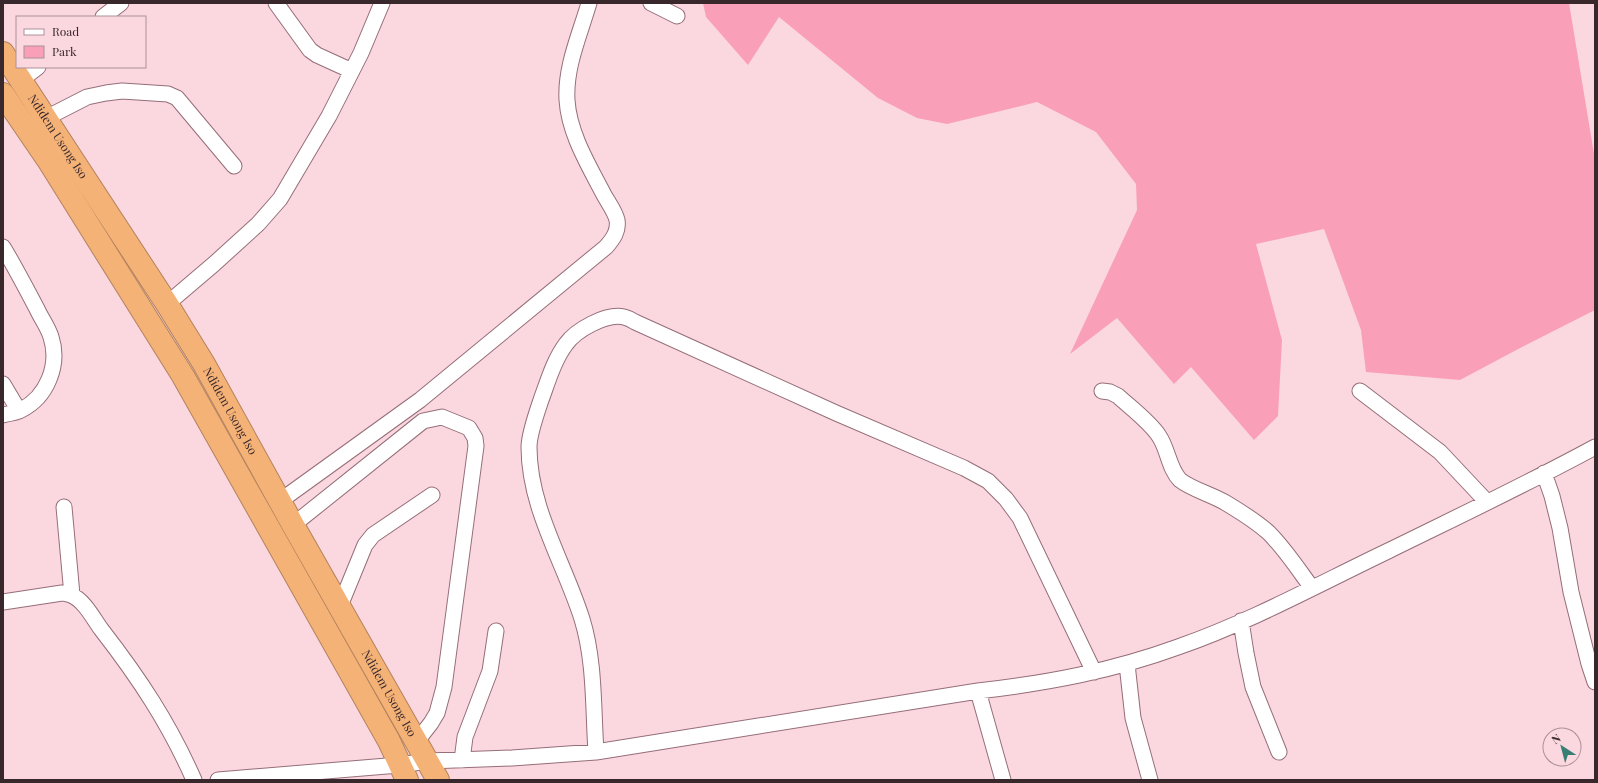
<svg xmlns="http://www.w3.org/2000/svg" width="1598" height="783" viewBox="0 0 1598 783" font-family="'Playfair Display',serif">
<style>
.green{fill:#f9a0b8}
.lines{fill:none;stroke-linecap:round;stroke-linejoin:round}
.minor-casing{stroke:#956e78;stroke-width:17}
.highway-casing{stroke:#b2825d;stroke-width:24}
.minor{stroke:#fff;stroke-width:15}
.highway{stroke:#f4b277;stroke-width:22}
.labels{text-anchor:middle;stroke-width:4;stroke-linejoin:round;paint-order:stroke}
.street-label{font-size:12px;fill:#38282c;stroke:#fbd7e0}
</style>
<rect width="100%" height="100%" fill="#fbd7e0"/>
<path class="green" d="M703 3H1569L1595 160V310L1522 347 1460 380 1366 372 1361 330 1324 229 1256 244 1282 340 1278 416 1254 440 1191 367 1174 384 1117 318 1070 354 1137 210 1136 184 1096 132 1037 102 947 124 917 118 878 98 779 17 748 65 706 17Z"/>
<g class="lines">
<g class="minor-casing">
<path id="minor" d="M276 3 310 50 317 55 352 71
M651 3 677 16
M103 17 121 3
M21 80 38 67
M46 118 87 97 106 93 122 91 168 94 177 98 234 166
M3 247C15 267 26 288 37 309 41 318 48 327 51 337 60 365 47 397 21 410 16 413 9 413 3 415
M167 304 214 264 258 224 280 199 329 116 361 53 382 3
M3 384 19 411
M1102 391 1110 392 1118 396C1131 408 1150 422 1159 436 1168 449 1169 469 1180 480 1191 489 1213 495 1226 503 1241 512 1256 521 1269 533 1285 549 1298 569 1312 588
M1360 391 1440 452 1487 502
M1544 473 1552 496 1560 528 1571 592 1589 664 1595 682
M280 501 420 400 606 247C613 239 619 231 617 220 615 211 607 201 603 193 588 164 569 133 567 100 565 67 580 34 589 3
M64 507 72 595
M293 525 423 421 442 417 469 428 475 438 476 446 444 687 437 713 431 723 417 741
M3 602 62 593C65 593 68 594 71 595 84 600 93 618 101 629 139 678 169 723 194 780
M340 606 365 545 373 535 432 495
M1241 621 1246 653 1253 687 1279 752
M1127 664 1133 718 1150 780
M978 691 1003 780
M596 752C593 708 595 661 582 619 564 562 529 508 529 447 529 434 537 412 541 400 548 381 554 360 566 344 576 330 606 313 624 317 628 318 632 320 635 322L836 413 964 468 988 481 1006 499 1020 518 1094 672
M462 760 465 737 490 671 496 631
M218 780 399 765 428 761 512 758 596 752 978 691C1048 683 1112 671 1178 647 1250 622 1319 584 1388 551 1457 517 1527 484 1595 447"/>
</g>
<g class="highway-casing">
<g id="highway">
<path id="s1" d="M3 53 167 304 204 364 293 525 438 780"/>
<path d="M3 94 48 160 183 376 389 741 407 780"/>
</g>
</g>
<use href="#minor" class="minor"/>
<use href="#highway" class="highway"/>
</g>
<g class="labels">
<g class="street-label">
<text dy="4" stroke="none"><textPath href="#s1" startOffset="100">Ndidem Usong Iso</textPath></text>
<text dy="4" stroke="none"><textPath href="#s1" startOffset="424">Ndidem Usong Iso</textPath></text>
<text dy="4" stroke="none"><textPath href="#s1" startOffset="748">Ndidem Usong Iso</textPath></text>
</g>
</g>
<rect width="1598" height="783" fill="none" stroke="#38282c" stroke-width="8"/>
<rect x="16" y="16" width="130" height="52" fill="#fbd7e0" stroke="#ad9198"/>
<rect x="24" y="29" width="20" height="6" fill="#ffffff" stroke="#ad9198"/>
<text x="52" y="36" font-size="12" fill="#38282c">Road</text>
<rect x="24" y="46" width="20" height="12" fill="#f9a0b8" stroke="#ad9198"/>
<text x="52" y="56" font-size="12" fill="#38282c">Park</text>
<g transform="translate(1562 747) rotate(324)"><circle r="19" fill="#fbd7e0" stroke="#ad9198"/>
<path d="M0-3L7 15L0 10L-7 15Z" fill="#397e73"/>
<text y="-6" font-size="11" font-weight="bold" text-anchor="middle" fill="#38282c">N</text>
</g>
</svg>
